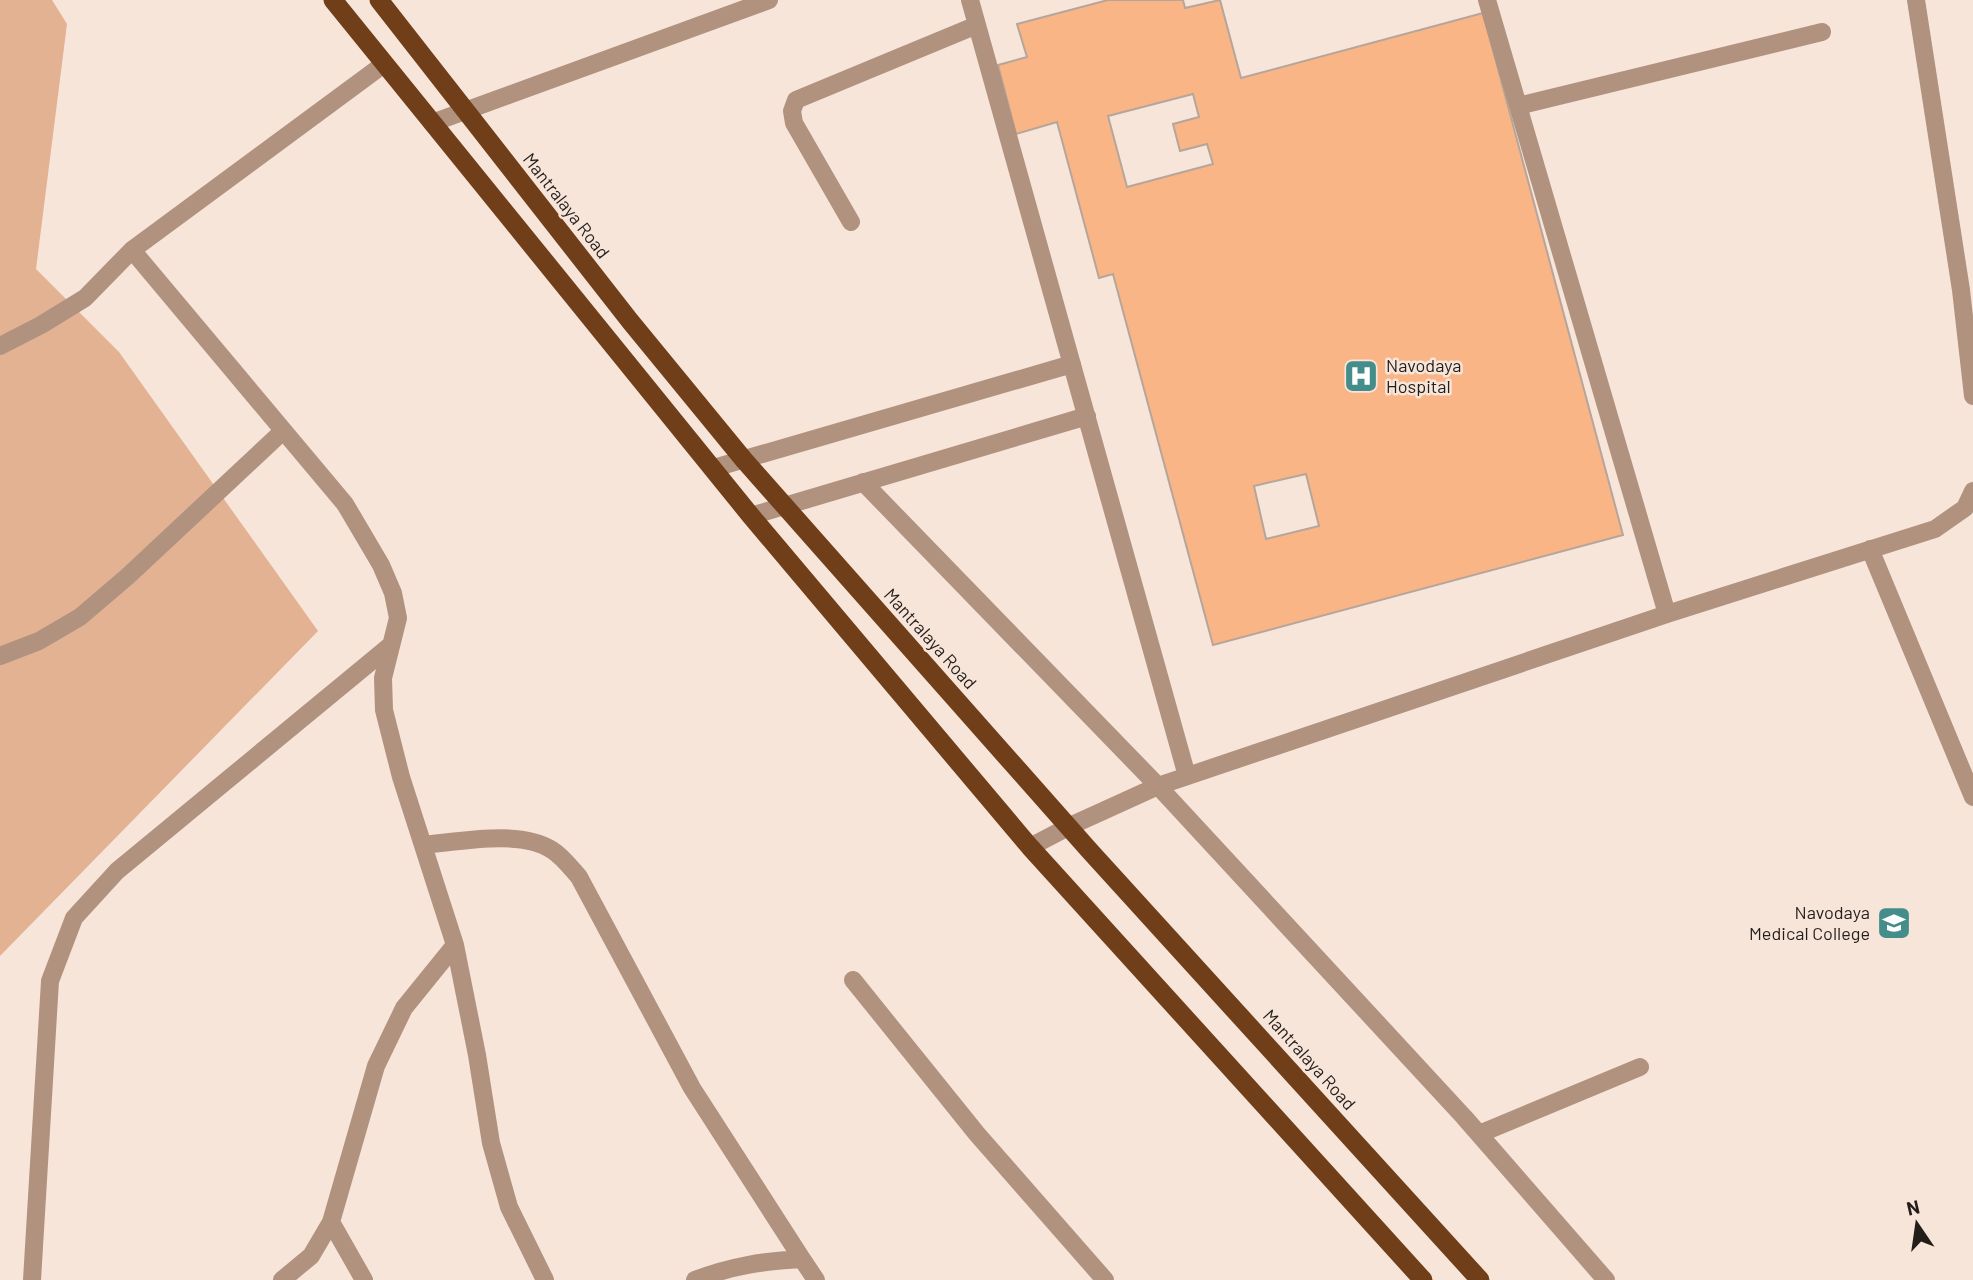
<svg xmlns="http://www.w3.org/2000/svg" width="1973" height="1280" viewBox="0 0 1973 1280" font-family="Barlow,sans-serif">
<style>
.green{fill:#e2b293}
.building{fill:#fab586;stroke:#b5a59a;stroke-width:2;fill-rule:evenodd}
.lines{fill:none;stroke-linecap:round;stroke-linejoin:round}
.service{stroke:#b0927f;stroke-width:18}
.minor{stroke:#b0927f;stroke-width:18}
.trunk{stroke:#703f1a;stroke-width:19}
.labels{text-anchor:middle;stroke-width:5;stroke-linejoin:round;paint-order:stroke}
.street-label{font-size:18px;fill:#241e1a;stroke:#f7e5da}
.poi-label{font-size:18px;fill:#241e1a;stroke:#f7e5da;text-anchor:start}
</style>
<rect width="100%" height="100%" fill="#f7e5da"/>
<path class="green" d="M0 0H52L67 24 36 269 119 352 318 631 0 956Z"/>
<path class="building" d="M1108 0H1183L1185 8 1220 0 1241 78 1483 13 1623 535 1213 645 1113 274 1099 278 1057 122 1016 134 998 65 1027 57 1017 24ZM1193 94 1199 117 1173 124 1180 151 1207 144 1213 164 1127 187 1108 116ZM1306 474 1319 526 1266 539 1254 486Z"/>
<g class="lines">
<path class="service" d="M970 0 1187 776
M1487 0 1667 614
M1916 0 1961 290 1973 396
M1518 106 1822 32
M432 123 769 0
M851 222 794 123 792 111 796 100 977 25
M0 346 41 325 85 298 132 250
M714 468 1072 364
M863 482 1158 786 1464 1117 1606 1280
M751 516 1087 416
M1870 549 1973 797
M1030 847 1070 826 1158 786 1667 614 1935 529 1965 508 1973 491
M1479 1134 1640 1067"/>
<path class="minor" d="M384 64 132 250 345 504 381 565 393 593 398 618 383 678 384 710 401 777 455 945 477 1055 491 1143 509 1207 545 1280
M0 656 39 641 80 617 128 576 283 431
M423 845C459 842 520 829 552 850 562 856 571 868 579 877L692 1088 802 1259
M853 980 977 1134 1105 1280
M331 1222 364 1280
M32 1280 50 981 74 918 117 871 391 645
M282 1280 311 1256 331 1222 376 1066 404 1008 455 945
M695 1280C731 1266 764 1261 802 1259L816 1280"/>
<path class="trunk" d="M333 0 751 516 1030 847 1423 1280
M379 0 630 321 744 460 1089 850 1480 1280"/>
</g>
<defs>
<g id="hospital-square" transform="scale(1.75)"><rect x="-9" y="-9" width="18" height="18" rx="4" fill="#458d8a" stroke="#f7e5da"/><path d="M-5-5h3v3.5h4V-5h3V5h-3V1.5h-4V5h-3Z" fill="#fff"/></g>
<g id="university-square" transform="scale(1.75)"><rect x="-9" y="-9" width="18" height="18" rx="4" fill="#458d8a" stroke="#f7e5da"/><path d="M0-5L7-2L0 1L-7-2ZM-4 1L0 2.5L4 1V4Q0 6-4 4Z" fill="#fff"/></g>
</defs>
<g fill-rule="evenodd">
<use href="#hospital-square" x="1361" y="376"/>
<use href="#university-square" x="1894" y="923"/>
</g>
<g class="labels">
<g class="street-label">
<text transform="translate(566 206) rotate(52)" y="6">Mantralaya Road</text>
<text transform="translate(930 639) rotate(48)" y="6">Mantralaya Road</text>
<text transform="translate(1309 1060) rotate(48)" y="6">Mantralaya Road</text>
</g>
<g class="poi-label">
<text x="1386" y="372">Navodaya<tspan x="1386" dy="21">Hospital</tspan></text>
<text x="1870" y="919" text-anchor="end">Navodaya<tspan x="1870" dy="21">Medical College</tspan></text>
</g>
</g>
<g transform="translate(1917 1224) rotate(347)" stroke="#f7e5da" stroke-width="5" paint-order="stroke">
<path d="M0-5L12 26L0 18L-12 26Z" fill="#241e1a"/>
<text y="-10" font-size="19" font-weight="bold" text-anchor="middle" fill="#241e1a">N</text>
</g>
</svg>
